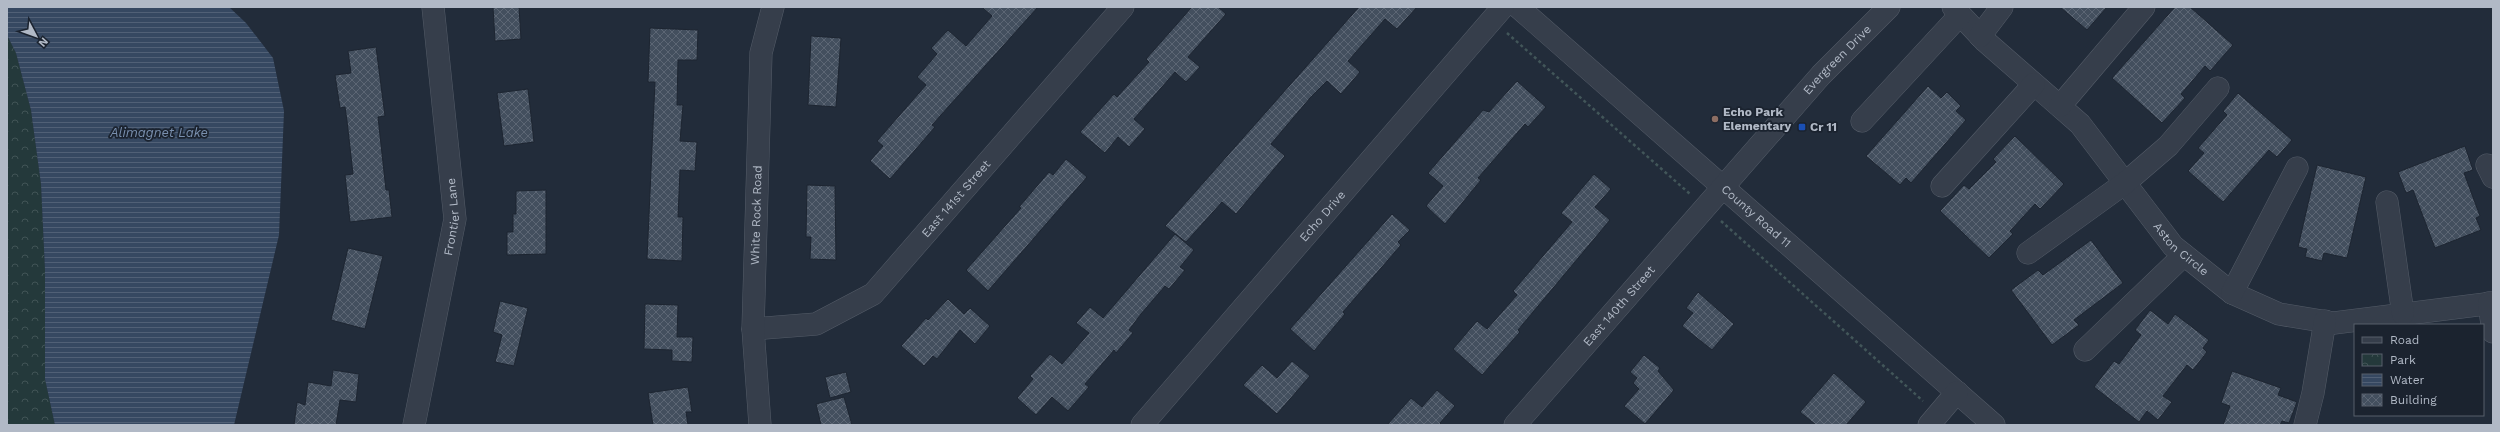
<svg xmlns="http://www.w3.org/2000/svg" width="2500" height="432" viewBox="0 0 2500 432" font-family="'Work Sans',sans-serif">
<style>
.park{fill:url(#park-crowns)}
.water{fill:url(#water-rules)}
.building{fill:url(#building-cross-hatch);stroke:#1d2531}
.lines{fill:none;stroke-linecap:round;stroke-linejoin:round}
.minor-casing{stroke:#545c68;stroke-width:23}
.path{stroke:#425659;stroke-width:2.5;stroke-dasharray:3 3;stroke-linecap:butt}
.minor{stroke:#363e4b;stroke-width:22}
.education-dot{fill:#8d6e63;stroke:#1b232f;stroke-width:1.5}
.transit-dot{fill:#1a4fb4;stroke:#1b232f;stroke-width:1.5}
.labels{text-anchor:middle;stroke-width:3.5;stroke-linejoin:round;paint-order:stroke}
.street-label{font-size:12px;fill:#b1b9c6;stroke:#1b232f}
.poi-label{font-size:12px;font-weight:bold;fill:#b1b9c6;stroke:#1b232f;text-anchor:start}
.water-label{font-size:13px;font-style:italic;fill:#798fae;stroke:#1b232f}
</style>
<defs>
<pattern id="park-crowns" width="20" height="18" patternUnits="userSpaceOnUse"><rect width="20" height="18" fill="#24393b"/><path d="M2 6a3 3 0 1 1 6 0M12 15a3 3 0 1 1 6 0" fill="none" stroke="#415456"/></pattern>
<pattern id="water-rules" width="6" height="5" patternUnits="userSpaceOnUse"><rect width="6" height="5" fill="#364861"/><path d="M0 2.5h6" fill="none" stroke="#516076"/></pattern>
<pattern id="building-cross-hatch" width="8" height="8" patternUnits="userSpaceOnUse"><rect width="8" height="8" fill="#434f5e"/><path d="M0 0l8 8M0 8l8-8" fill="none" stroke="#5c6674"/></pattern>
</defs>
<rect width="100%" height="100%" fill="#222c3a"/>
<path class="park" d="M7 35 16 53 31 110 41 184 45 270V379L55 425H7Z"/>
<path class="water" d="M7 7H229L246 23 273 58 284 111 279 235 234 425H55L45 379V270L41 184 31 110 16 53 7 35Z"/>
<path class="building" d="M493 7H519L521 39 495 41Z
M982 7H1038L932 125 935 127 890 179 870 161 883 146 877 141 926 85 917 77 937 54 931 48 948 30 966 46 992 16Z
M1192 7H1218L1226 14 1188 57 1200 67 1186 82 1175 72 1134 119 1145 129 1129 147 1118 137 1105 153 1080 132 1114 94 1117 97 1149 62 1146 59Z
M1359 7H1417L1397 29 1385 19 1348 61 1360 72 1341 94 1327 81 1310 98 1271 144 1285 156 1236 214 1222 202 1186 242 1165 226Z
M2060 7H2107L2087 30Z
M2175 7H2190L2233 45 2210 71 2205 66 2181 94 2185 98 2162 123 2112 78Z
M650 28 698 30 697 60H678L677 105H683L680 141 697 142 695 171 680 170 678 217H683L682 261 647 259 655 82H648Z
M811 36 841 38 836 107 808 105Z
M376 47 385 116 378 117 386 190H389L392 217 350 222 345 175 353 174 347 121 345 107 340 108 335 75 351 73 348 51Z
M1517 81 1546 107 1528 127 1525 124 1478 178 1481 180 1445 224 1426 206 1443 186 1428 173 1483 110 1489 112Z
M1928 86 1941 98 1947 92 1961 106 1956 111 1966 120 1911 183 1906 178 1900 185 1866 156Z
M528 89 534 142 504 146 497 93Z
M2238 93 2292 140 2277 157 2269 150 2223 202 2188 171 2204 153 2198 148 2227 115 2223 111Z
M2015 136 2064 184 2040 209 2035 204 2010 231 2013 234 1989 258 1940 211 1964 185 1969 189 1996 162 1993 159Z
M2465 146 2473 170 2464 173 2480 216 2476 218 2481 230 2435 248 2413 190 2406 193 2398 172Z
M1066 159 1087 177 988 291 966 270 1021 208 1019 207 1049 172 1053 175Z
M2317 165 2366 177 2347 258 2324 253 2322 261 2305 257 2307 249 2298 247Z
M1594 174 1611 189 1595 207 1610 220 1518 330 1520 332 1482 375 1453 349 1477 321 1487 329 1517 295 1513 291 1572 222 1561 213Z
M807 185 835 186 836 260 810 259 811 237H806Z
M546 190V254L507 255V232H513V214H516V191Z
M1392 214 1410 230 1398 242 1401 245 1343 312 1345 314 1314 351 1290 329Z
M1175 234 1194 250 1180 267 1185 270 1169 289 1165 286 1141 314 1129 330 1133 333 1116 353 1114 350 1085 384 1089 387 1068 411 1052 397 1036 415 1017 398 1033 379 1030 376 1050 354 1062 364 1089 333 1076 323 1090 307 1103 318Z
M2091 240 2123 283 2074 320 2079 325 2052 345 2011 290 2038 270 2043 275Z
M348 248 383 256 365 329 331 320Z
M1698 292 1734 324 1712 350 1682 326 1693 313 1686 308Z
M948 299 964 314 970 308 990 326 975 344 960 330 937 359 933 356 924 366 901 346 926 318 928 320Z
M500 301 528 308 514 366 495 362 502 335 493 332Z
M645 304 678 305 677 337H693L692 362 672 361V350L644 349Z
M2150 310 2168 324 2175 314 2209 340 2203 348 2207 352 2193 370 2187 365 2163 396 2172 402 2158 420 2147 411 2139 422 2094 387 2114 361 2119 364 2141 335 2135 330Z
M1644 355 1660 368 1658 371 1674 390 1645 424 1624 406 1639 389 1633 383 1637 378 1630 372Z
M1292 361 1310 376 1277 414 1243 385 1262 365 1277 378Z
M333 370 359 374 356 402 340 400 336 425H294L297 402 305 405 308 382 331 386Z
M2232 371 2281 388 2278 395 2297 402 2289 423 2282 421 2280 425H2223L2230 406 2221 403Z
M846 372 851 392 830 398 825 377Z
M1834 373 1866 402 1846 425H1816L1800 412Z
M688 387 692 412H686L688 425H653L648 393Z
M1437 390 1455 406 1440 423 1442 425H1387L1411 398 1422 407Z
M844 397 852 425H821L816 404Z"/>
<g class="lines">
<g class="minor-casing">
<g id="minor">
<path id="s1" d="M1518 7 1994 425"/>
<path id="s2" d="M1953 7 1985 41 2080 124 2173 246 2232 293 2279 314 2334 323 2493 303"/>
<path d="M1980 36 2002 7"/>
<path d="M2060 106 2144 7"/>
<path d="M1862 121 1960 15"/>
<path d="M2487 165 2493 177"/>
<path d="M1942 186 2034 84"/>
<path d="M2387 202 2403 314"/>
<path d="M2028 253 2125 183 2168 146 2218 88"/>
<path d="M2232 293 2297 168"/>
<path d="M2489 303 2493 332"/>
<path id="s3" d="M753 329 816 324 873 294 1123 7"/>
<path d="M2085 350 2184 255"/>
<path id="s4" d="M414 425 455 219 433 7"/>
<path id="s5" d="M760 425 753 329 761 53 773 7"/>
<path id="s6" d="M1142 425 1503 7"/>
<path id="s7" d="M1515 425 1821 75 1889 7"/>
<path d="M1929 425 1957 392"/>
<path d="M2305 425 2313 393 2325 321"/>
</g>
</g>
<path class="path" d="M1507 33 1690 194
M1721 221 1923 401"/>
<use href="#minor" class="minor"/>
</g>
<circle class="education-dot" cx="1715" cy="119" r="4"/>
<rect class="transit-dot" x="1798" y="123" width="8" height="8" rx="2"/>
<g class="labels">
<g class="street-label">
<text dy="4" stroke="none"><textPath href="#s7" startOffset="487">Evergreen Drive</textPath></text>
<text dy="4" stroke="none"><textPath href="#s3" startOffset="254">East 141st Street</textPath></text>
<text dy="4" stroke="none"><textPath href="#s5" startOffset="210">White Rock Road</textPath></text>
<text dy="4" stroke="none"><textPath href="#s6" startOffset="276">Echo Drive</textPath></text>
<text dy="4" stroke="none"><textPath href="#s1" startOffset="317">County Road 11</textPath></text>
<text dy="4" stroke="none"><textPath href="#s4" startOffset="212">Frontier Lane</textPath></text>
<text dy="4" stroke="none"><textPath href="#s2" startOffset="334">Aston Circle</textPath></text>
<text dy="4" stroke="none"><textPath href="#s7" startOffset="158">East 140th Street</textPath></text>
</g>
<g class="poi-label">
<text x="1723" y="116">Echo Park<tspan x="1723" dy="14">Elementary</tspan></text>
<text x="1810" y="131">Cr 11</text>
</g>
<g class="water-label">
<text x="159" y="137">Alimagnet Lake</text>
</g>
</g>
<rect width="2500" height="432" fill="none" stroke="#b1b9c6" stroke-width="16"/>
<rect x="2354" y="324" width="130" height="92" fill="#1b232f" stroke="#575f6b"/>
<rect x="2362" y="337" width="20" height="6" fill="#363e4b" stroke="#575f6b"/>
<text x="2390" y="344" font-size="12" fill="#b1b9c6">Road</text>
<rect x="2362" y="354" width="20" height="12" fill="url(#park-crowns)" stroke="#575f6b"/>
<text x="2390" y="364" font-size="12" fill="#b1b9c6">Park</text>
<rect x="2362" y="374" width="20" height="12" fill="url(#water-rules)" stroke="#575f6b"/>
<text x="2390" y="384" font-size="12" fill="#b1b9c6">Water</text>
<rect x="2362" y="394" width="20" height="12" fill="url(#building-cross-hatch)" stroke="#575f6b"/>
<text x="2390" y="404" font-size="12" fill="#b1b9c6">Building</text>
<g transform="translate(36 36) rotate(131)" stroke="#1b232f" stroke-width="3" paint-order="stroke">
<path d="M0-3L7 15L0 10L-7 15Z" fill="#b1b9c6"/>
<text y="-6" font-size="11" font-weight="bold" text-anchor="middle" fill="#b1b9c6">N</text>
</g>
</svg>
